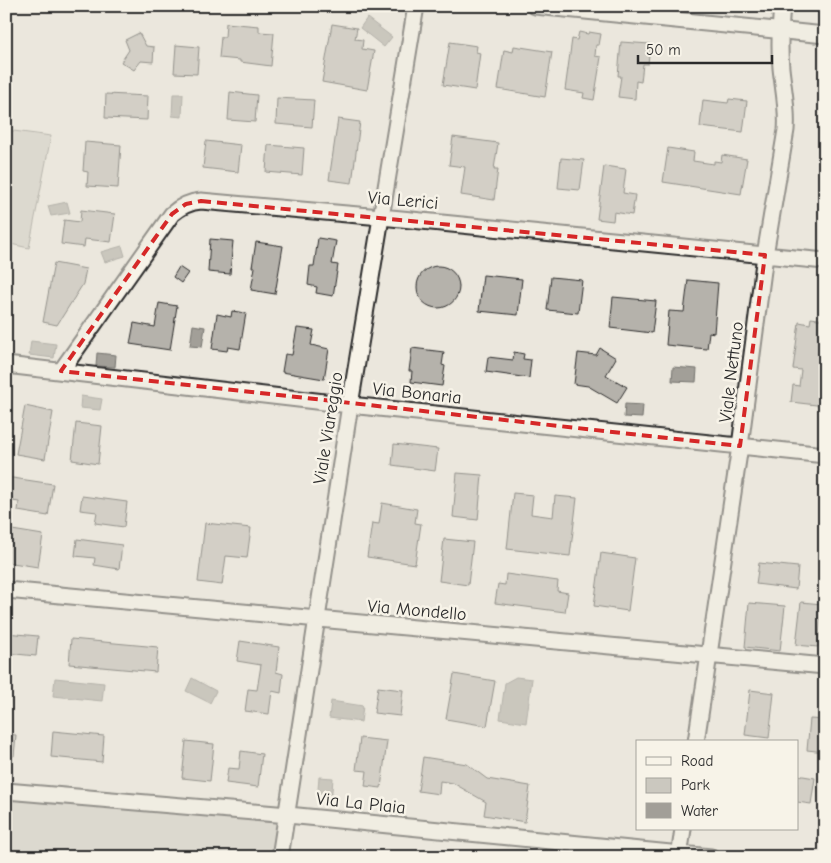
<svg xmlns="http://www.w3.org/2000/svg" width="831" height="863" viewBox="0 0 831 863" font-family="'Comic Neue',sans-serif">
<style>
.green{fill:#cbc8bf;stroke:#7b7a75}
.water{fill:#a29f98;stroke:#72716c}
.building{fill:#b5b2ab;stroke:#2b2b2b}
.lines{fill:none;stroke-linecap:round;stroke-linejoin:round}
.minor-casing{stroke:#2b2b2b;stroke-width:19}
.minor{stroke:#f7f3e8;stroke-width:15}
.marked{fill:none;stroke:#d62828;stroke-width:4;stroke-dasharray:10 6;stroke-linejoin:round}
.labels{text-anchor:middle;stroke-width:5;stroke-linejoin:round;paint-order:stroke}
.street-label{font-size:18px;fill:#2b2b2b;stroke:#f7f3e8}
</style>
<rect width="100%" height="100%" fill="#ebe7dd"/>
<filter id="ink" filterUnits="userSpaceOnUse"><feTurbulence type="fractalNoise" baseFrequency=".02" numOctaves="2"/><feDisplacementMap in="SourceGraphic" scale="10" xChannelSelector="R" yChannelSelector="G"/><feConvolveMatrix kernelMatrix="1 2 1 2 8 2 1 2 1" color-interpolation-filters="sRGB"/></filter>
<g filter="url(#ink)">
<path class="green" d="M6 130 51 136 29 248 6 243Z
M6 791 288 815 280 857H6Z"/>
<path class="water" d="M367 18 392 37 384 47 360 28Z
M173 94H183L182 117 172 116Z
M67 202 70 213 51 216 48 206Z
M122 246 125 256 105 262 101 252Z
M193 325 205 327 202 347 190 346Z
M31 341 56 344 54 358 29 355Z
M97 353 116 355 115 367 96 366Z
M673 367 697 369 696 382 672 381Z
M81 396 102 399 100 410 80 408Z
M625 404 643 405 642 418 624 417Z
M516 677 532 679 526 723 500 719 505 683Z
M55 678 104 683 102 701 53 696Z
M192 678 216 691 210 703 186 691Z
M331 701 363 706 361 722 329 718Z
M319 777 333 778 331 804 317 802Z"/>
<path class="building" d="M226 23 259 26V32L274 33 271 66 240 62V60L219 58 221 37H225Z
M332 24 357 28 355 39 363 40 362 49 374 51 367 90 322 82Z
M579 32 588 34 589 32 601 34 599 45H596L595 56 601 57 594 100 583 98 584 93 565 90 572 39 577 40Z
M139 33 146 46 154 47 153 62 141 61 134 70 121 62 129 50 125 40Z
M450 42 477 46 476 52 480 53 475 90 443 85Z
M621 42 650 44 648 64H643L641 82 636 81 635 99 618 97 621 76H618Z
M176 45 199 47 197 74 174 73Z
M514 46 552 52 545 97 498 89 504 50 513 52Z
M230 92 257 95 255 122 228 120Z
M106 94 148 96 147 120 105 118Z
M277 98 314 100 312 127 276 124Z
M729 99 747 101 743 132 700 127 703 100 728 103Z
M338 119 360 122 352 183 329 180Z
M453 137 498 143 494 169H498L494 200 461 195 465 167 449 165Z
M206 141 241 145 238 172 203 168Z
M85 142 121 145 118 188 87 186 88 172 83 171Z
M268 145 304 148 302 175 266 172Z
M668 148 694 152 693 161 714 164V161L721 162 722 155 747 159 741 194 663 182Z
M561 158 584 160 580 190 558 188Z
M604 166 626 169 623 193 635 195 632 215 614 212 613 221 597 219Z
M81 210 115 214 111 242 85 239 84 247 61 244 64 220 80 222Z
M318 238 336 241 332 264 338 265 333 296 316 293 317 287 308 285 310 266H314Z
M210 239 233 241 230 274 208 272Z
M256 242 283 246 275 294 251 290 255 267H252Z
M54 263 86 269 83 284 57 325 43 322Z
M417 287a21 21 0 1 1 42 0a21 21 0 1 1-42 0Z
M179 267 188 273 181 283 173 277Z
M483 275 522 279 518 315 479 311Z
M551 277 582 280 578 313 547 310Z
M688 280 718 283 714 333 709 332 707 349 666 345 669 311 684 312Z
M613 297 656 301 652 333 610 328Z
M159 303 177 306 170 350 130 344 134 323 155 327Z
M232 311 246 313 240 349 228 347 227 351 212 349 217 314 231 317Z
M811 318 825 320V340H823L819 368 825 369V406L791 402 793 385 799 386 801 370 793 369 799 322 810 324Z
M297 328 314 330 311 345 329 349 324 379 282 372 285 354 292 355Z
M412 348 444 352 442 365 445 366 442 386 411 382 412 371H409Z
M600 348 616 358 606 375 627 387 617 403 588 386 574 384 578 353 596 355Z
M514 352 524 354 523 359 531 360 529 378 486 372 488 357 513 360Z
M25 406 53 412 45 459 16 454Z
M76 423 102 426 98 464 72 460Z
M394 444 438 449 435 471 392 465Z
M457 473 482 475 478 520 453 517Z
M6 477 53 484 48 516 18 511 19 502 6 500Z
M513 493 533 495 531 514 553 517 555 496 577 498 570 556 507 549Z
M82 496 127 502 124 527 95 523 97 512 80 510Z
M382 503 417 509 415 523 421 524 415 564 367 557 372 523 379 524Z
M205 523 251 528 247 558 226 556 222 585 198 582Z
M6 529 43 535 38 567 6 562 8 551H6Z
M77 539 122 545 119 569 94 565 95 558 75 556Z
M444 539 473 542 468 585 439 581Z
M601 553 635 558 628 611 594 606Z
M759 563 798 567 796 589 756 584Z
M506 574 558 581 557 591 568 593 565 612 495 603 498 584 505 585Z
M801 602 822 604 818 647 796 645Z
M749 603 785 606 780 651 745 647Z
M6 633 38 636 36 656 6 653Z
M71 639 158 647 156 672 69 664Z
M240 641 279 647 276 672 283 674 281 693 272 691 269 714 245 711 248 689 257 690 261 665 237 661Z
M454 674 495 681 487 726 446 719Z
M6 679H12L8 712H6Z
M378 687 403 690 400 716 374 713Z
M750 690 774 693 769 738 745 735Z
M810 719 825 720V752L807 750Z
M53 731 104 736 102 762 51 757Z
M6 734 16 735 14 756 6 755Z
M360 738 387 741 381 788 365 786 367 771 356 770Z
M186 741 214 744 210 781 182 778Z
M241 751 262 754 258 787 226 783 228 768 239 769Z
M423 757 467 764 487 779 530 786 525 822 484 815 486 802 453 783 440 781 439 794 418 791Z
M797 775 815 778 811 804 797 802Z"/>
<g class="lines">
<g class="minor-casing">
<path id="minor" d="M535 6 825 35
M6 365 350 405 825 455
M61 371 172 214C181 206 189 202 201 201L381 217 825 261
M6 590 825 666
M696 742 740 446 765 255 786 130C788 109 783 88 781 68 779 47 780 27 782 6
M6 791 288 815 711 857
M280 857 350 405 416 6
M679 857 683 829"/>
</g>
<use href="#minor" class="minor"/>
</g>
</g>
<path d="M0 0H831V863H0ZM201 201 765 255 740 446 61 371 172 214 186 204Z" fill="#ebe7dd" fill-opacity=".55" fill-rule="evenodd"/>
<path class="marked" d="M201 201 765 255 740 446 61 371 172 214 186 204Z"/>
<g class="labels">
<g class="street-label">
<text transform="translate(403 200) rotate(5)" y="6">Via Lerici</text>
<text transform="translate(731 372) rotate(-83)" y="6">Viale Nettuno</text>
<text transform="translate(417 393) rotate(6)" y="6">Via Bonaria</text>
<text transform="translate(328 428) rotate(-81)" y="6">Viale Viareggio</text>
<text transform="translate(417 610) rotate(5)" y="6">Via Mondello</text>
<text transform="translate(361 803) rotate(6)" y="6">Via La Plaia</text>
</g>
</g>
<rect width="831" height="863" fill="none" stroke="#f7f3e8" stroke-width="25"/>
<rect x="12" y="12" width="806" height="838" fill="none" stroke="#2b2b2b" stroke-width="2" filter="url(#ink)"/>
<rect x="636" y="740" width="162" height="90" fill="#f7f3e8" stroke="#a5a39c"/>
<rect x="646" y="757" width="25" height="8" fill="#f7f3e8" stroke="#a5a39c"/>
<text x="681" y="766" font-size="15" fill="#2b2b2b">Road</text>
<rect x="646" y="778" width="25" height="15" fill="#cbc8bf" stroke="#a5a39c"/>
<text x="681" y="790" font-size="15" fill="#2b2b2b">Park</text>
<rect x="646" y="803" width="25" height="15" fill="#a29f98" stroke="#a5a39c"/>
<text x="681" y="816" font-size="15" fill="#2b2b2b">Water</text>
<path d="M638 55v8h134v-8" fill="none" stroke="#2b2b2b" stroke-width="2.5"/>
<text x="646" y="55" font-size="15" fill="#2b2b2b" stroke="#f7f3e8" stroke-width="4" paint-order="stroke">50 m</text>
</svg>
